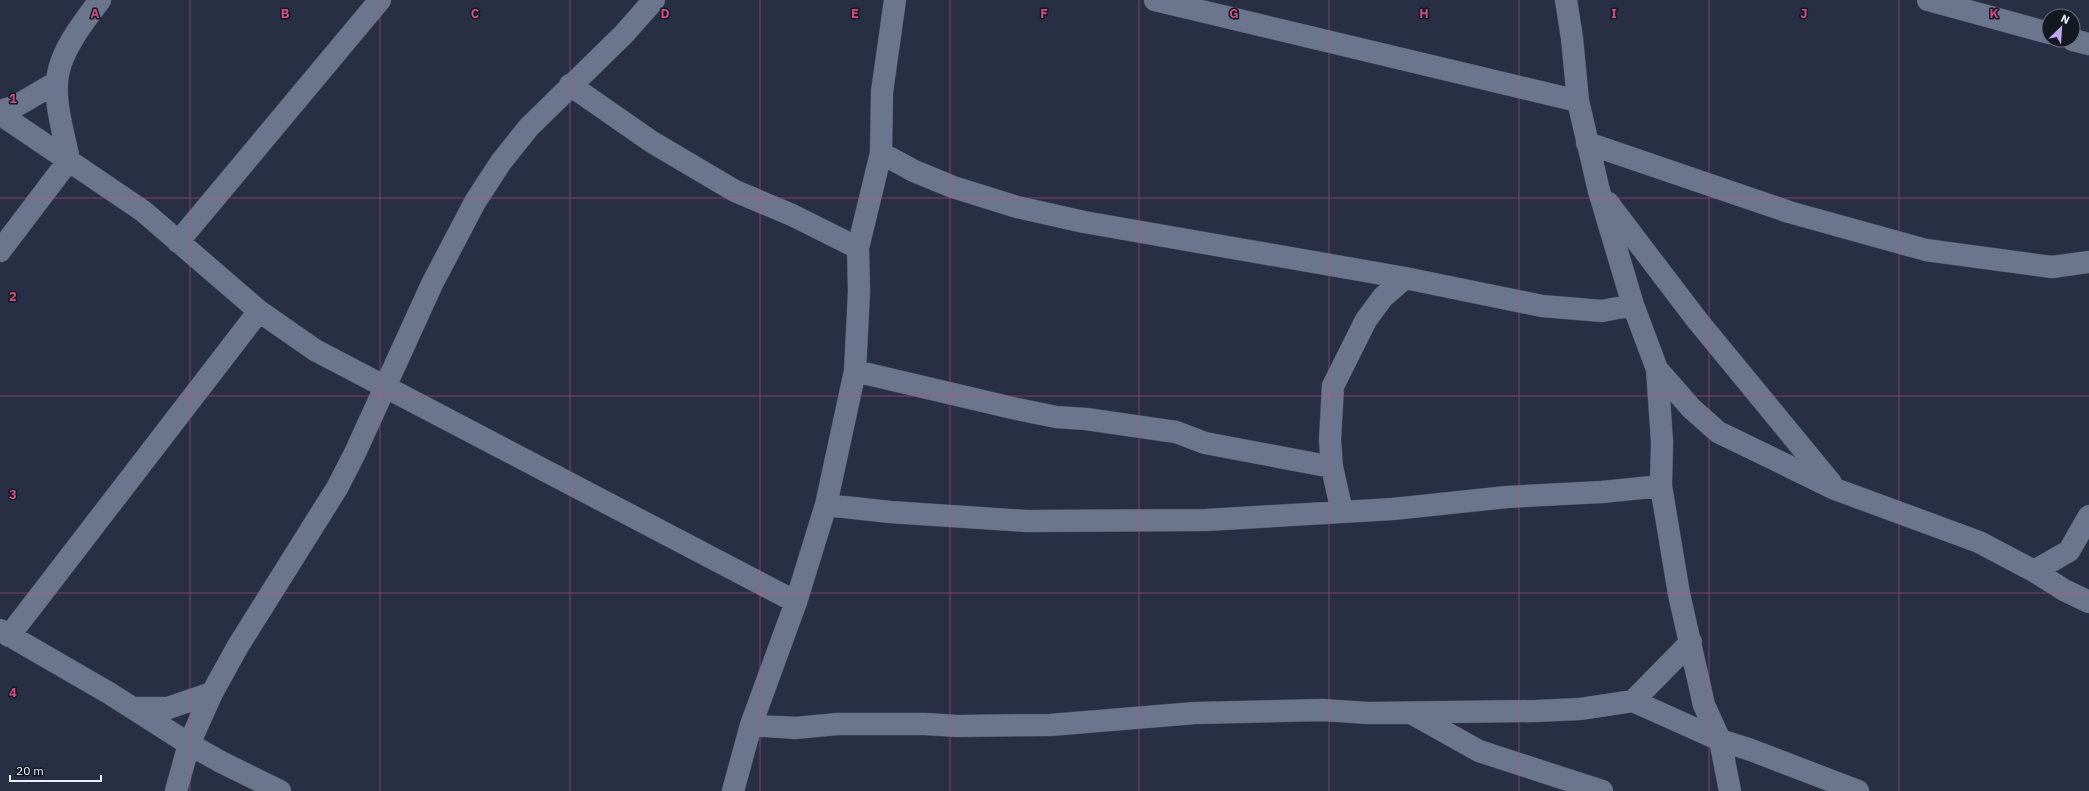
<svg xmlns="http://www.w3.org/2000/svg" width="2089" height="791" viewBox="0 0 2089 791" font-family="'IBM Plex Sans',sans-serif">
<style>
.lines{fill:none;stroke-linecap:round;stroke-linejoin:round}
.minor-casing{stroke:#454b5e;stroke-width:23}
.minor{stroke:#6c758e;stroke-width:22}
.grid{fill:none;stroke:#cc4e84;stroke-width:1;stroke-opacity:0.55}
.grid-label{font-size:13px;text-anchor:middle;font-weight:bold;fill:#cc4e84;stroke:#141821;stroke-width:3;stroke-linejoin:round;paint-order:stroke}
</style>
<rect width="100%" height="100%" fill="#282f45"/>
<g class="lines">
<g class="minor-casing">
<path id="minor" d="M1155 0 1578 101
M1566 0 1572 38 1578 101 1599 191 1633 305 1657 369 1691 408 1718 432 1786 465 1835 489 1979 542 2034 571 2064 590 2089 602
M1928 0 2049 33
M2073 40 2089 44
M570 85 652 142 735 191 792 215 858 248
M0 111 16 106 57 82
M0 114 143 211 259 311 315 350 796 602
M1587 143 1789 212 1926 250 2052 267 2089 262
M881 153 914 171 953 187 1017 207 1084 222 1405 278 1542 306 1602 311 1633 305
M1608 203 1697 320 1831 483
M178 242 380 0
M0 251 69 160C63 129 50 93 61 63 69 40 86 19 100 0
M1657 369 1662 442 1661 486 1679 594 1704 705 1720 740 1730 791
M855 371 1017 409 1056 417 1086 419 1176 432 1205 443 1332 467 1342 512
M1332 467 1330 440 1333 386 1366 320 1383 297 1405 278
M826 505 890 512 1026 521 1206 520 1393 509 1507 497 1602 492 1661 486
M2034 571 2069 551 2089 516
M0 630 109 693 189 744 221 762 280 791
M9 636 259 311
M1633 701 1691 642
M133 708H168L212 693
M1411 713 1479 751 1602 791
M751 725 795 728 838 724H925L957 726 1050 725 1195 713 1323 710 1368 713 1536 711 1580 709 1633 701 1720 740 1751 750 1858 791
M176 791 189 744 212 693 238 646 337 488 355 453 432 284 475 202 501 162 529 127 624 34 654 0
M733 791 751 725 796 602 826 505 855 371 859 292 858 248 881 153 882 92 895 0"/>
</g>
<use href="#minor" class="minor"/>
</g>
<path class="grid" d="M190 0V791M380 0V791M570 0V791M760 0V791M950 0V791M1139 0V791M1329 0V791M1519 0V791M1709 0V791M1899 0V791M0 198H2089M0 396H2089M0 593H2089"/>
<g class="grid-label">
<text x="95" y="18">A</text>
<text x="285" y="18">B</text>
<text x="475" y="18">C</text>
<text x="665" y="18">D</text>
<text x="855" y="18">E</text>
<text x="1044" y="18">F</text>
<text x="1234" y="18">G</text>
<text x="1424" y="18">H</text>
<text x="1614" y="18">I</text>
<text x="1804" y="18">J</text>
<text x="1994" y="18">K</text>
<text x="13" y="103">1</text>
<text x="13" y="301">2</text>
<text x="13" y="499">3</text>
<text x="13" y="697">4</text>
</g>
<g transform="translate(2061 28) rotate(25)"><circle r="19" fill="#141821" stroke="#6a6e79"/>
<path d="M0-3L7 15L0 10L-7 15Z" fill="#c0a8f3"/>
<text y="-6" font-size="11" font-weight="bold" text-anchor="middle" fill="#ebf0fe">N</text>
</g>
<path d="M10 775v6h91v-6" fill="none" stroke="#ebf0fe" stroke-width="2"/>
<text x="16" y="775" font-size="12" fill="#ebf0fe" stroke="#141821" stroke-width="3" paint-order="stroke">20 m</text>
</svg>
